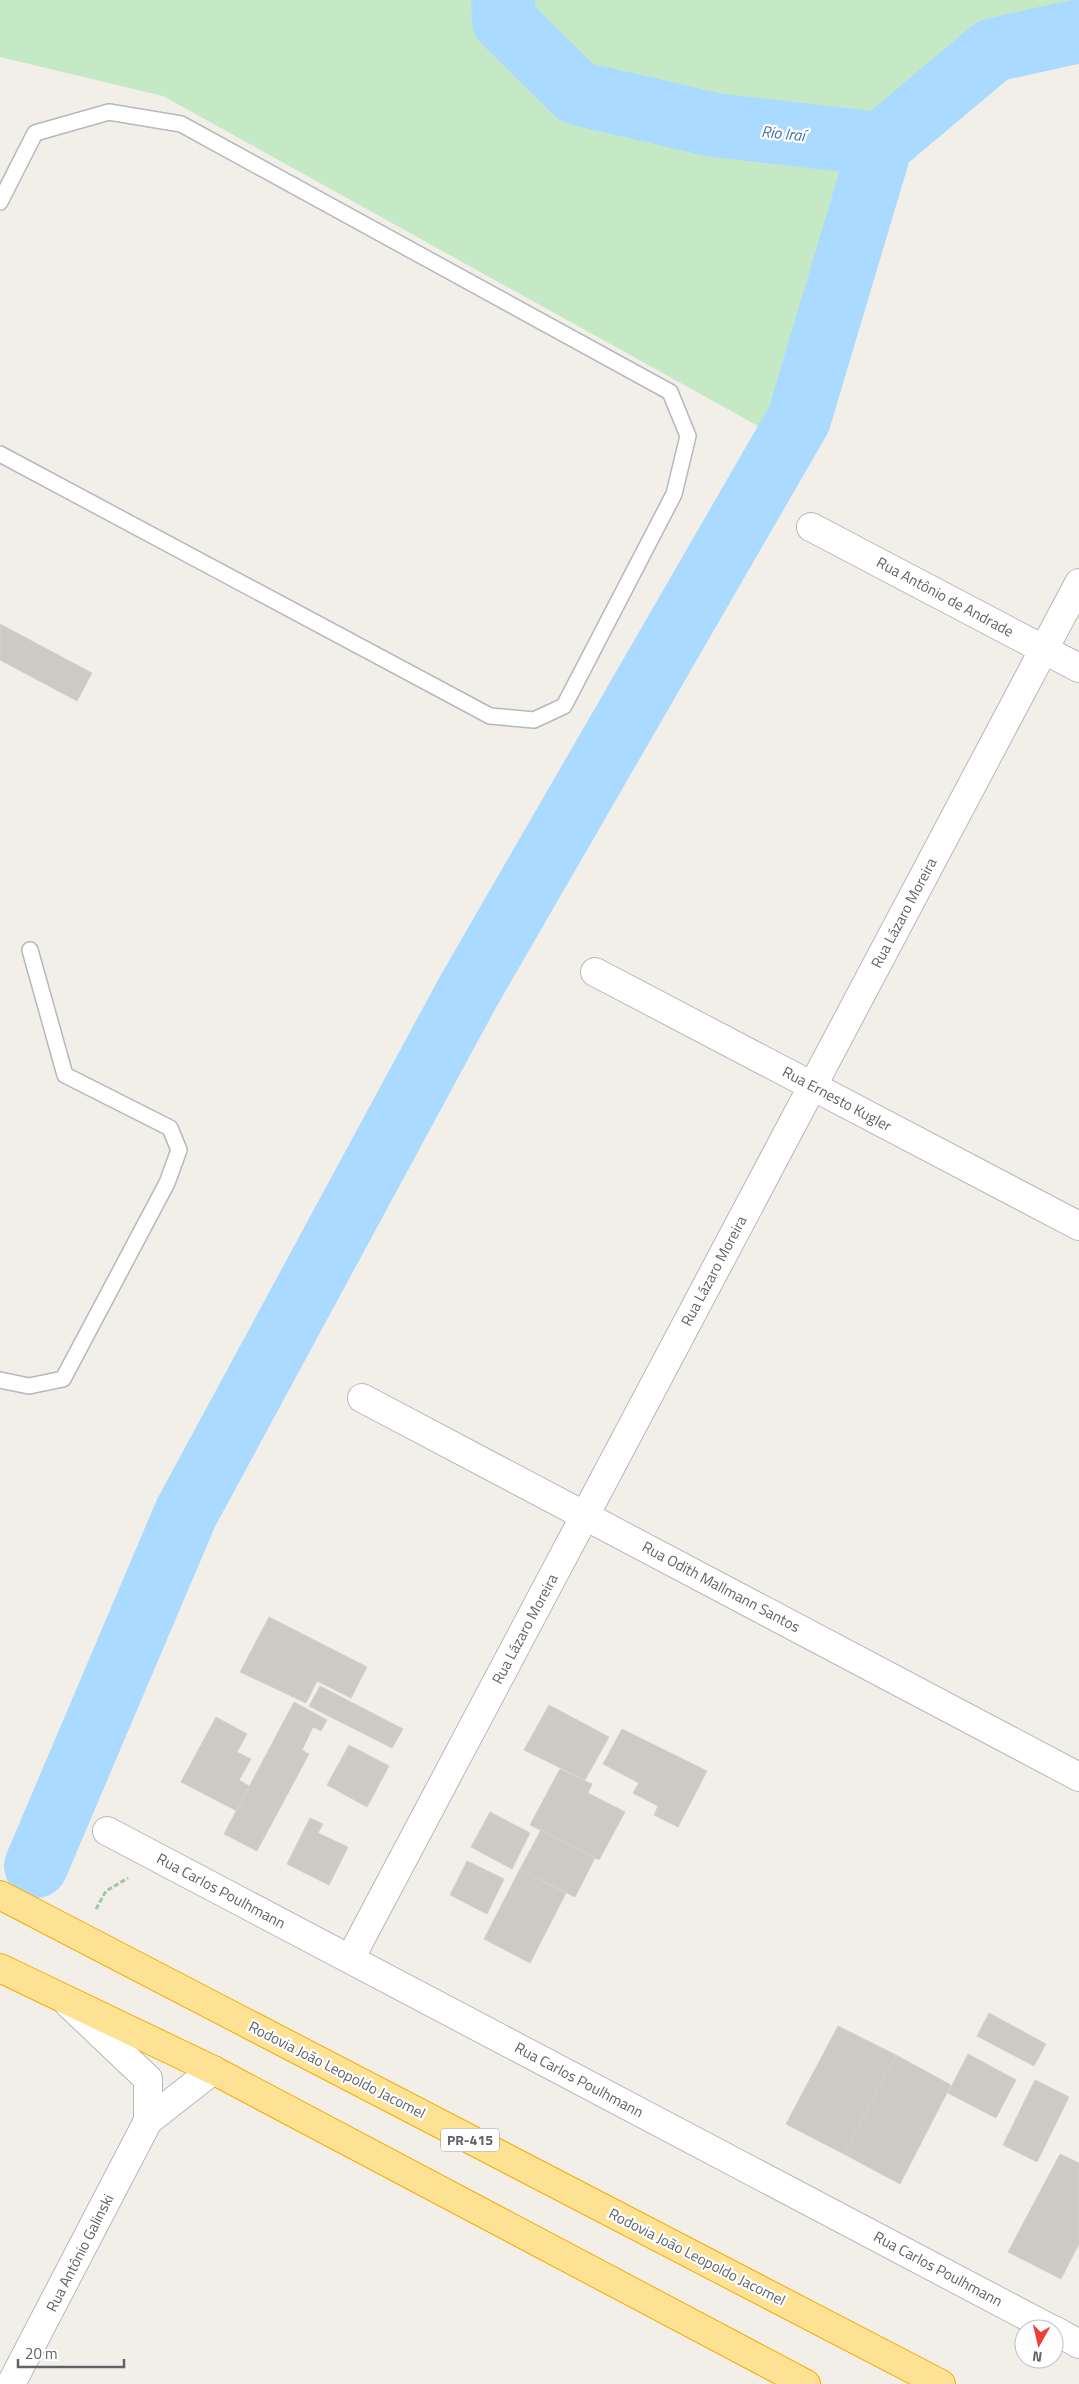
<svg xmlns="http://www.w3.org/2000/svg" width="1079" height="2384" viewBox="0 0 1079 2384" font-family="'Titillium Web',sans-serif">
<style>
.green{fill:#c5e8c5}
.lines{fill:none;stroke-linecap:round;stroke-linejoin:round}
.river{stroke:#aadaff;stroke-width:64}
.building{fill:#cccac5;stroke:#d6d1c6}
.lane-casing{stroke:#b5b8bc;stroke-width:18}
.street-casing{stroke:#b5b8bc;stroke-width:30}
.highway-casing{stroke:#f9ab00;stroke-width:30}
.path{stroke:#9cc7a9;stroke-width:3;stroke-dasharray:5 2.5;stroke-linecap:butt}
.lane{stroke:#fff;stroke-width:15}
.street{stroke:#fff;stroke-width:28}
.highway{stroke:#fde293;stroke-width:28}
.labels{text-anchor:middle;stroke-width:4.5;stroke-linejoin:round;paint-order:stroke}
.shield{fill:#fff;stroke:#8f9295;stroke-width:1}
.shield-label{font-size:14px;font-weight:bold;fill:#5f6368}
.street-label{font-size:15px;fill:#5f6368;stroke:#fff}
.water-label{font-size:16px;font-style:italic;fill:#4174aa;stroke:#fff}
</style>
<rect width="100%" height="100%" fill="#f1efe8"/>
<path class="green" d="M0 0H1079V51L993 50 881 144 799 419 787 442 163 96 0 57Z"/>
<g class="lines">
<path class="river" d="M503 0 504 21 577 93 714 125 881 144 993 50 1079 31
M36 1866 186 1513 468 992 799 419 881 144"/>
</g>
<path class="building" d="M0 624 92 673 77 701 0 660Z
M269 1617 367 1667 351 1698 317 1681 306 1703 240 1672Z
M320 1686 403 1729 392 1748 309 1706Z
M294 1702 327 1720 321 1731 313 1727 302 1750 309 1754 257 1851 224 1834Z
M549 1705 609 1737 585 1780 524 1750Z
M216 1717 247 1734 237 1752 251 1759 239 1780 249 1786 237 1811 181 1782Z
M622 1729 707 1771 678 1827 654 1815 658 1806 633 1793 639 1783 603 1764Z
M349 1745 389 1766 367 1807 327 1785Z
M560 1769 592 1784 588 1793 625 1812 599 1860 530 1825Z
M490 1812 530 1833 512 1869 471 1847Z
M310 1818 323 1824 318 1833 348 1847 329 1885 287 1864Z
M541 1830 595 1858 575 1897 520 1869Z
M467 1861 504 1879 487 1914 450 1895Z
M520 1869 566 1893 530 1963 484 1939Z
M989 2013 1046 2044 1034 2066 977 2036Z
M838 2026 896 2055 844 2154 786 2124Z
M968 2054 1016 2080 996 2118 948 2093Z
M896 2055 951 2085 900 2184 844 2154Z
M1035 2080 1069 2097 1037 2162 1003 2145Z
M1060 2154 1079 2163V2244L1061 2279 1008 2252Z"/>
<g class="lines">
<g class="lane-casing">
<path id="lane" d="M0 202 35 133 109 112 181 124 670 392 688 436 674 494 564 706 534 720 490 716 0 454
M0 1380 29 1386 63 1379 167 1183 179 1150 170 1128 65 1075 30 950"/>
</g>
<g class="street-casing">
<path id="street" d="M811 527 1079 668
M595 972 1079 1226
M362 1398 1079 1777
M107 1831 1051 2329
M350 1959 1079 583
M69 2004 148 2079V2121
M1054 2330 1079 2344
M11 2384 148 2121 213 2070"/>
</g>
<g class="highway-casing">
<path id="highway" d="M0 1895 941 2384
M0 1968 213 2070 806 2384"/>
</g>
<path class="path" d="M96 1909 106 1891 128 1878"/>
<use href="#lane" class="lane"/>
<use href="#street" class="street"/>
<use href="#highway" class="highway"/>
</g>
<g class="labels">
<rect class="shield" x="441" y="2128.5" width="58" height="23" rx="4"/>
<g class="shield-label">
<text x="470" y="2145">PR-415</text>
</g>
<g class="street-label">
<text transform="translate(945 597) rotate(28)" y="5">Rua Antônio de Andrade</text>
<text transform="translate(904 913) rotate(-62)" y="5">Rua Lázaro Moreira</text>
<text transform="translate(837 1099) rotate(28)" y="5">Rua Ernesto Kugler</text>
<text transform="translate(714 1271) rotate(-62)" y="5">Rua Lázaro Moreira</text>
<text transform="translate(721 1587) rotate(28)" y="5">Rua Odith Mallmann Santos</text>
<text transform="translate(525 1629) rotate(-62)" y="5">Rua Lázaro Moreira</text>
<text transform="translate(221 1891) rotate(28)" y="5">Rua Carlos Poulhmann</text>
<text transform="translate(337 2070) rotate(27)" y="5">Rodovia João Leopoldo Jacomel</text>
<text transform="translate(579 2080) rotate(28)" y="5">Rua Carlos Poulhmann</text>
<text transform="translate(80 2253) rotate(-63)" y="5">Rua Antônio Galinski</text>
<text transform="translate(697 2257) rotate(27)" y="5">Rodovia João Leopoldo Jacomel</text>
<text transform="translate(938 2269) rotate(28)" y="5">Rua Carlos Poulhmann</text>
</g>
<g class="water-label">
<text transform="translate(783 133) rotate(6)" y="6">Rio Iraí</text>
</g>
</g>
<g transform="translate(1039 2344) rotate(188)"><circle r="24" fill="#ffffff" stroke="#bfc1c3"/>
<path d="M0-4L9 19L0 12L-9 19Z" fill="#ea4335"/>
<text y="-8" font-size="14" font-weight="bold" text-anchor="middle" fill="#5f6368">N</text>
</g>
<path d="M18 2359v8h106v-8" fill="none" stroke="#5f6368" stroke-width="2.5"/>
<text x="25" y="2359" font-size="15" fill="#5f6368" stroke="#ffffff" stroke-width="4" paint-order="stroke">20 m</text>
</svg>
